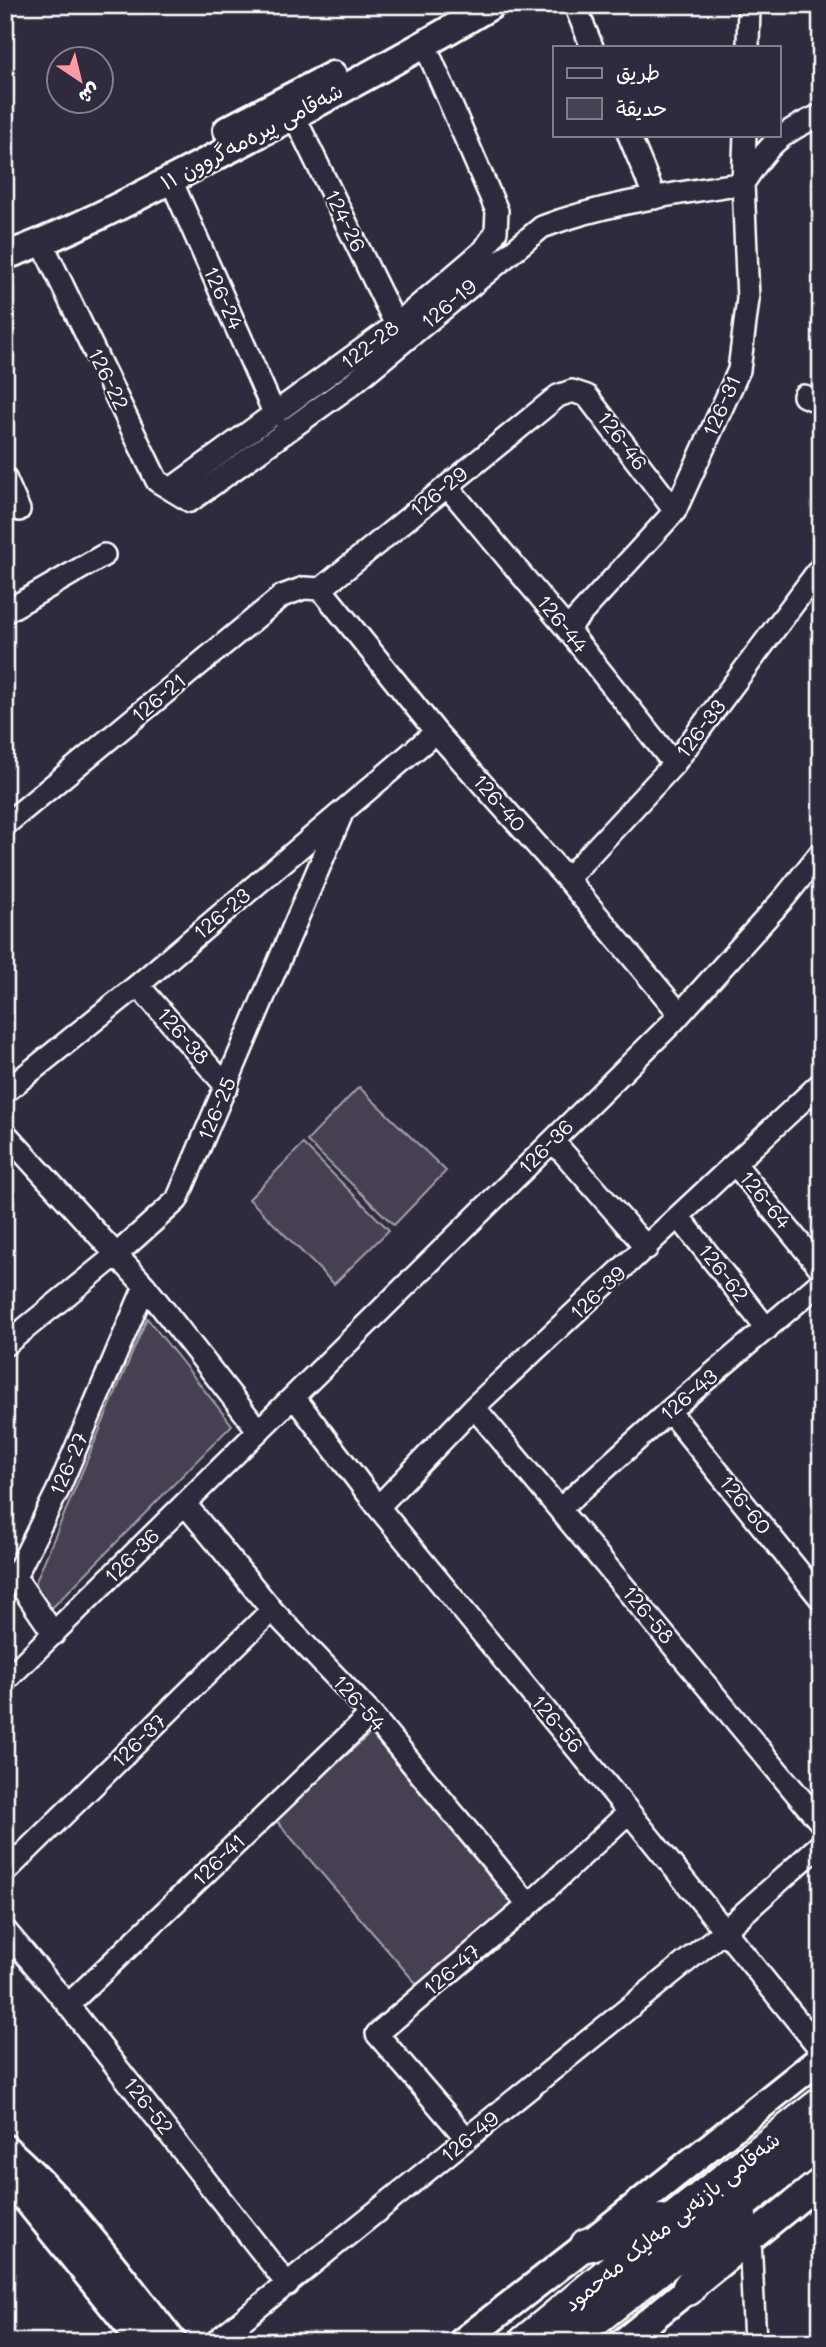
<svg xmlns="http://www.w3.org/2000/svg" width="826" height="2347" viewBox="0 0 826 2347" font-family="Mali,'Playpen Sans Arabic',sans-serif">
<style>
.green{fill:#464152;stroke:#a2a0a8;stroke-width:2}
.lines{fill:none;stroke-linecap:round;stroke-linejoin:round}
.minor-casing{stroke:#fff;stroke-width:26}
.major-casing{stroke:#fff;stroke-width:32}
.highway-casing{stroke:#fff;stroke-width:37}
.minor{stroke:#2f2a3d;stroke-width:21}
.major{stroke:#2f2a3d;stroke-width:26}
.highway{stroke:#2f2a3d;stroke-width:32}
.labels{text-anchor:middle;stroke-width:5;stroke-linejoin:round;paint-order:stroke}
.street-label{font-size:21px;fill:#fff;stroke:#2f2a3d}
</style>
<rect width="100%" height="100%" fill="#2f2a3d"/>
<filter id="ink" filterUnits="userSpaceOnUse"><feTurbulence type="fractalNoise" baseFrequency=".0143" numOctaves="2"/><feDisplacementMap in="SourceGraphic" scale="14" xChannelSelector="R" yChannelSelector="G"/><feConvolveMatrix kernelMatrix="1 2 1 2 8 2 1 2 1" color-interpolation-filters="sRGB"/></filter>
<g filter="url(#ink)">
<path class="green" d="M359 1087 446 1171 394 1225 307 1141Z
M303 1144 389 1230 334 1284 249 1199Z
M147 1318 232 1425 50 1610 33 1588Z
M371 1733 512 1904 419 1987 275 1819Z"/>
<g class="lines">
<g class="minor-casing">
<path id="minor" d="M575 5 592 47
M748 47 749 5
M294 116 396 325
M629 135 655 198
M171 180 275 415
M744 182C768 145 781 132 821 115
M42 243 157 481 190 501 351 385 542 227C606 203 675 194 743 183
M804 396 821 402
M5 478 19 510
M447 486 567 629 674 764
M171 489 396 325 484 250 496 232 497 211 425 45
M321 589 436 732 567 879 680 1014
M321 589 558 396 572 391 587 396 675 511
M5 612 104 555
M567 629 675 511 739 370 748 299 743 183 745 135
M5 825 282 596 304 588 321 589
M567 879 674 764 821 567
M138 985 227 1087
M5 1092 138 985 436 732
M5 1133 145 1286 259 1431
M553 1141 647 1248
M735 1164 821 1269
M679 1217 767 1329
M5 1345 116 1255 177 1200 343 811
M294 1397 378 1507 629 1812 821 2050
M474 1407 821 1823
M669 1411 821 1599
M185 1504 272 1610 371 1714 529 1905
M378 1507 474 1407 821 1083
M560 1509 669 1411 821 1282
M54 1634 15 1577 58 1490 145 1286
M5 1681 672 1023 786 896 821 852
M5 1872 272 1610
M5 1930 68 2005 288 2285
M68 2005 371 1714
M467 2139 377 2034 529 1905 629 1812
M750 2238 755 2342
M215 2342 724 1931 821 1844"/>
</g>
<g class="major-casing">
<path id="major" d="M227 130 333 75
M5 256C75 231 141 195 207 161 304 111 399 60 492 5
M5 2148C69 2204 120 2276 173 2342
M5 2173 142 2342
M462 2342 587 2245 821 2058
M623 2342 821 2181"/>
</g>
<g class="highway-casing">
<path id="highway" d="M587 2245 661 2221
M688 2289 740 2216
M525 2342 679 2215 821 2104
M566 2342 821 2141"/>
</g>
<use href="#minor" class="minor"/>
<use href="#major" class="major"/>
<use href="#highway" class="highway"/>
</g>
</g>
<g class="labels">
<g class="street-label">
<text transform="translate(252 137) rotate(-28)" y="7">شەقامی پیرەمەگروون ١١</text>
<text transform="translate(345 221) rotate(64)" y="7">124-26</text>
<text transform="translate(223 298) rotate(66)" y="7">126-24</text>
<text transform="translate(449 304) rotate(-40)" y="7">126-19</text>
<text transform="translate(370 345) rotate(-37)" y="7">122-28</text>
<text transform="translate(108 379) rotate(64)" y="7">126-22</text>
<text transform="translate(722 406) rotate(-66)" y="7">126-31</text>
<text transform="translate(622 441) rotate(53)" y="7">126-46</text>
<text transform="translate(439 492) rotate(-39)" y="7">126-29</text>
<text transform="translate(562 624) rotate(51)" y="7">126-44</text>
<text transform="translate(159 698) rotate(-40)" y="7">126-21</text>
<text transform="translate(701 729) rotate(-53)" y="7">126-33</text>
<text transform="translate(499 803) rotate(49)" y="7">126-40</text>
<text transform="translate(222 914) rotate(-40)" y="7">126-23</text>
<text transform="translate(183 1036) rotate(49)" y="7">126-38</text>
<text transform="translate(217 1109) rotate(-67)" y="7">126-25</text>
<text transform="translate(546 1147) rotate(-45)" y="7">126-36</text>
<text transform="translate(765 1200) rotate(51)" y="7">126-64</text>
<text transform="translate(723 1273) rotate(52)" y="7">126-62</text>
<text transform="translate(598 1293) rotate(-43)" y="7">126-39</text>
<text transform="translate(689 1395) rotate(-40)" y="7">126-43</text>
<text transform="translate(69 1464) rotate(-66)" y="7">126-27</text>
<text transform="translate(745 1505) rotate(51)" y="7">126-60</text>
<text transform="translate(132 1556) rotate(-45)" y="7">126-36</text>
<text transform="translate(648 1615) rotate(50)" y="7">126-58</text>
<text transform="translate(359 1703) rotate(48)" y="7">126-54</text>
<text transform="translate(557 1724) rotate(50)" y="7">126-56</text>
<text transform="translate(139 1741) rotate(-44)" y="7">126-37</text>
<text transform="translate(219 1860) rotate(-44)" y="7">126-41</text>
<text transform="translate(452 1970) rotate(-40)" y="7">126-47</text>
<text transform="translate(148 2106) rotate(52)" y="7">126-52</text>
<text transform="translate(470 2137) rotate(-39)" y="7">126-49</text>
<text transform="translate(672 2222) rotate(-39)" y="7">شەقامی بازنەیی مەلیک مەحمود</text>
</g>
</g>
<rect width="826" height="2347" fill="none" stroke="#2f2a3d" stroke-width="28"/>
<rect x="14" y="14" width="798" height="2319" fill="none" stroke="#fff" stroke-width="2.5" filter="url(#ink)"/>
<rect x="553" y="46" width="228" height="91" fill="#2f2a3d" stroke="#827f8b" stroke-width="2"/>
<rect x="567" y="68" width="35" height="10" fill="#2f2a3d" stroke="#827f8b" stroke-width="2"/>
<text x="616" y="80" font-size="21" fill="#ffffff">طريق</text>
<rect x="567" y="98" width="35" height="21" fill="#464152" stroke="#827f8b" stroke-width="2"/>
<text x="616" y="116" font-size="21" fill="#ffffff">حديقة</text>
<g transform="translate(80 80) rotate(145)"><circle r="33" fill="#2f2a3d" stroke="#827f8b" stroke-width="2"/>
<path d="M0-5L12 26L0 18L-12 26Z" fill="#ff9aa2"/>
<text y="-10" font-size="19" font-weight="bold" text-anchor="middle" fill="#ffffff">ش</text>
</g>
</svg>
